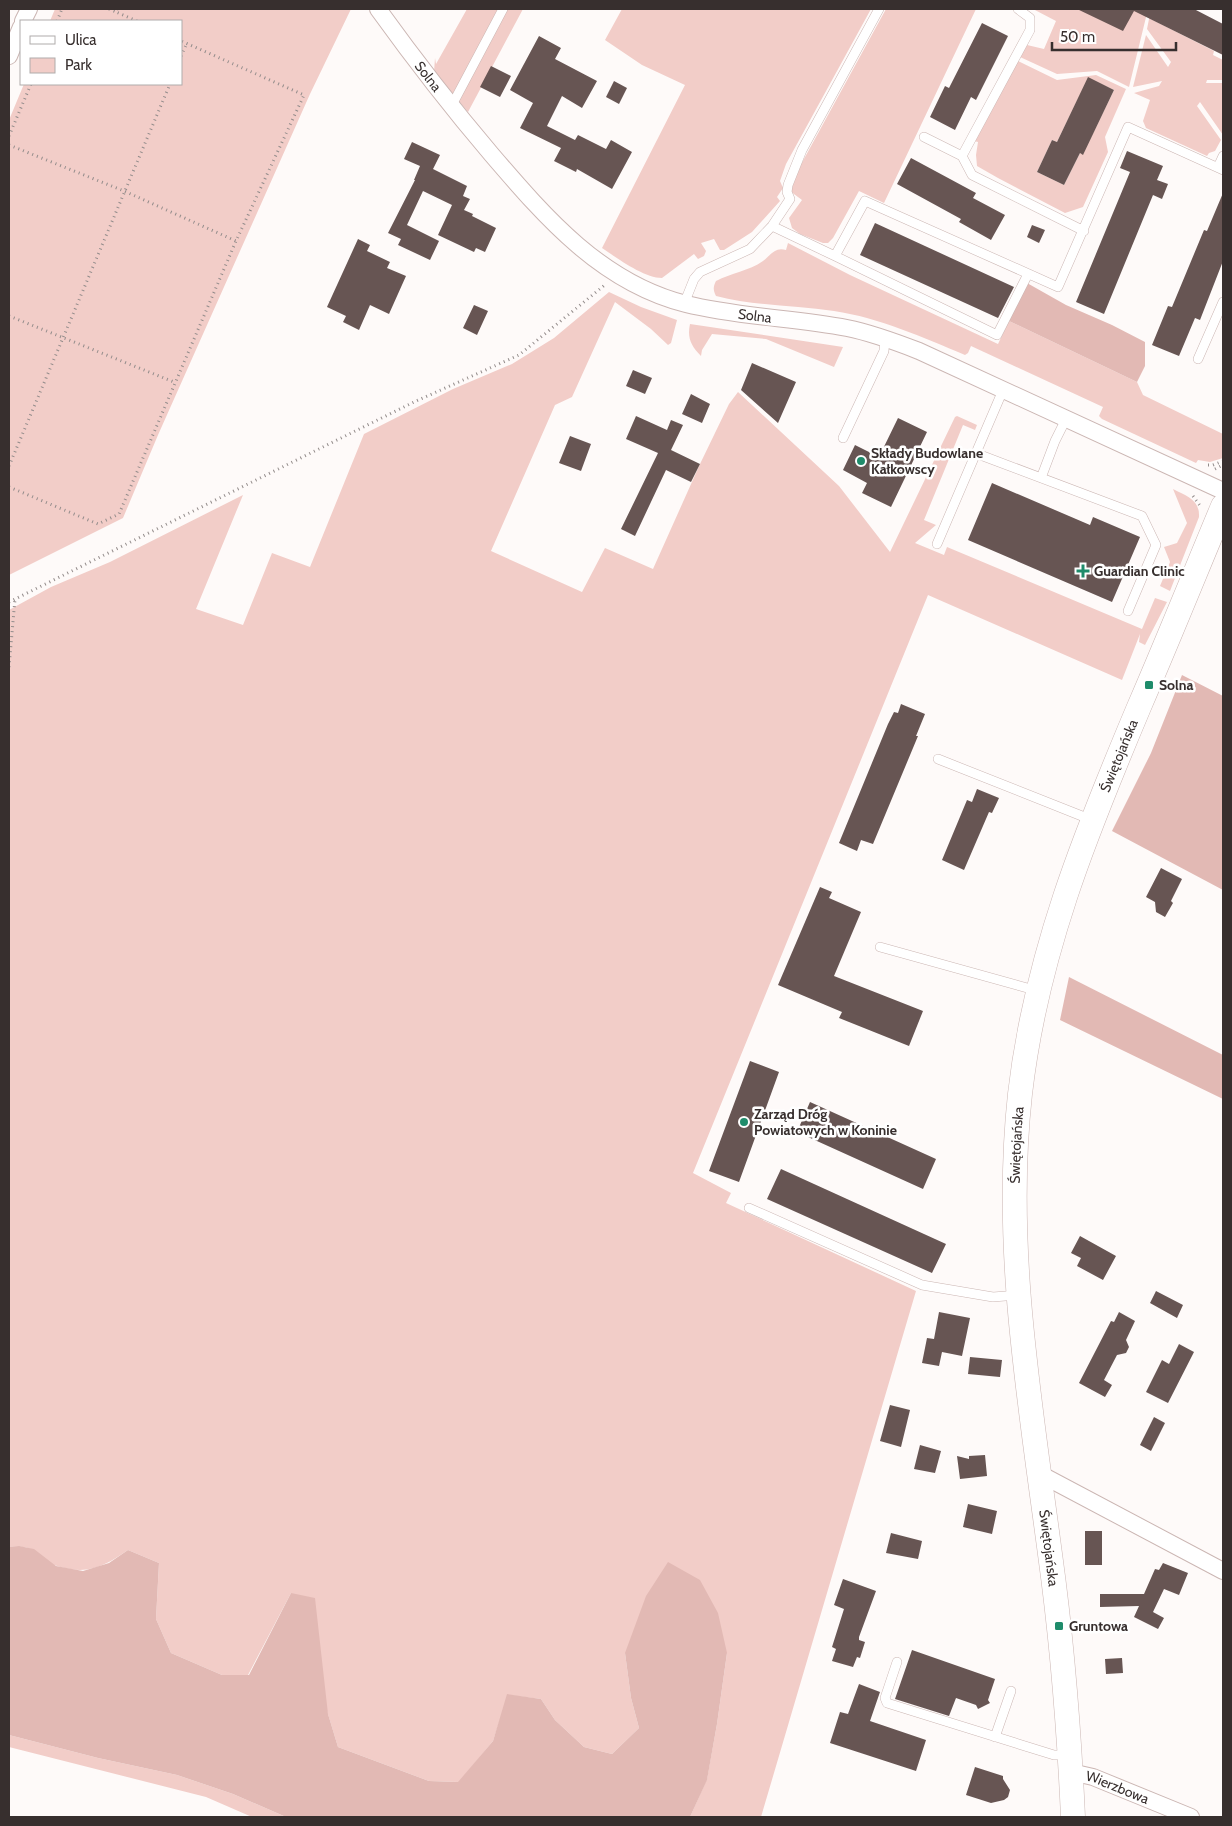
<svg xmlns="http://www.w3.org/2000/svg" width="1232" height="1826" viewBox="0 0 1232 1826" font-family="Cabin,sans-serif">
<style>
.green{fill:#f2cdc8;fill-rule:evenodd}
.forest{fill:#e2b9b4}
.building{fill:#675553}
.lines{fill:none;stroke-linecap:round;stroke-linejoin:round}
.lane-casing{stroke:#cbb6b3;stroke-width:10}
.street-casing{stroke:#cbb6b3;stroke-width:18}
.secondary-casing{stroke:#cbb6b3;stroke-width:25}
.path{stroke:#938c8b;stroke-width:3;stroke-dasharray:1 4;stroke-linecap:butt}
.lane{stroke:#fff;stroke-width:9}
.street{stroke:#fff;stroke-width:16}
.secondary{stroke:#fff;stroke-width:24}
.poi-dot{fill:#1f8c6b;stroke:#fff;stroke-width:2}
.labels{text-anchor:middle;stroke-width:5;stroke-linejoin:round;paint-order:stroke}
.street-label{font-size:14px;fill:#372f2e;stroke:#fff}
.poi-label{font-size:14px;font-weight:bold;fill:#372f2e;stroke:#fff;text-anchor:start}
</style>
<rect width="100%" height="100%" fill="#fefaf9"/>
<path class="green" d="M55 9H351L310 94 158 435 123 518 9 575V120L24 84H181V21H50Z
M467 9H523L468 112 434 72 435 58 436 64Z
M622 9H871L786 164 780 181 783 188 777 197 780 201 752 232 724 250H720L714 239 701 243 706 251 704 256 698 259 694 254 662 278C644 278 617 258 602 248L685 85 642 65 605 40Z
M886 9H976L884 203 859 191 833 238 828 243H823L800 234 792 228 789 218 802 200 790 191 793 179Z
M1033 9H1148L1129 87 1097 71 1057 74 1020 57 1027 45 1044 49 1056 21Z
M1151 9H1156L1151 19 1214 51 1213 55 1223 60V80H1207L1206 83H1223V135L1200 102 1197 106 1221 140 1215 151 1209 153 1207 156 1146 128 1143 121 1150 100 1134 93 1159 86 1162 81 1133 87 1146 35 1168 67 1171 62 1147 29Z
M1018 61 1057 80 1096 75 1126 89 1105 137 1108 152 1083 207 1065 213 998 178 977 166 976 155 978 142 974 141ZM1088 78 1114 90 1083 154 1080 153 1064 185 1037 172 1052 140 1057 142Z
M788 243 850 275 998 344 1009 321 1137 382 1143 395 1223 434V458L1210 462 1198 460 1196 463 1102 419 1099 416 1103 407 971 346 968 353 965 355C922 337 880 318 834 311 795 305 754 306 716 296 713 290 713 287 716 281 731 273 749 271 763 261 772 254 775 247 786 250Z
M609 292 641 307 677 320 671 343 668 345 651 329 615 302 572 397 555 405 491 551 582 592 605 548 653 569 700 464 729 404 738 392 839 486 890 552 955 417 957 416 977 425 975 430 963 425 924 520 936 525 915 543 944 555 947 547 1142 629 1155 598 1167 602 1145 645 1139 642 1140 634 1122 680 928 595 693 1173 731 1193 726 1203 916 1291 761 1817H690L707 1779 717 1724 727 1653H625L631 1698 639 1728 612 1754 584 1747 555 1720 541 1699 508 1695 493 1741 459 1782 429 1781 338 1747 291 1593 248 1675H222L171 1653 156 1619 159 1563 128 1550C109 1563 93 1573 70 1569 65 1568 59 1567 54 1565 34 1553 36 1545 9 1547V610L51 587 110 562 243 495 196 609 243 625 272 553 310 567 364 434 453 389 512 364 554 338Z
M690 324 843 347 834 367 766 339 712 334 702 350 701 356C691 346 687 338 690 324Z
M1173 489C1187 496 1200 500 1199 517L1170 591 1160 586 1170 562 1164 547 1177 543 1187 523Z
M9 1735 98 1758 177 1775 233 1794 286 1817H252L206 1797 9 1747Z"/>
<path class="forest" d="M1027 283 1066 305 1112 325 1145 342V366L1137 382 1009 321Z
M1182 675 1223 696V890L1112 831 1151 753Z
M1069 977 1223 1055V1099L1060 1020Z
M19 1546 34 1549 56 1566 83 1571 109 1563 128 1550 159 1563 156 1619 171 1653 222 1675H249L291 1593 315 1598 328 1714 338 1747 429 1781 458 1782 493 1741 507 1694 541 1699 555 1720 584 1747 612 1754 639 1728 631 1698 625 1653 646 1596 668 1562 700 1580 718 1613 727 1653 717 1724 707 1780 690 1817H286L233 1794 177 1775 98 1758 9 1735V1547Z"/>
<path class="building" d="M1077 9H1194L1223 24V55L1134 11 1123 31Z
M982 23 1008 36 976 100 971 97 955 130 930 117 945 86 949 88Z
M539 36 561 48 555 59 597 81 582 108 562 96 547 126 575 140 578 135 606 149 611 140 632 152 612 189 577 169 576 172 554 161 561 148 520 128 533 103 510 90Z
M491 66 511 76 500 97 480 87Z
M1088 77 1114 90 1083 155 1080 153 1064 185 1037 172 1052 140 1057 142Z
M614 81 627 88 619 104 606 97Z
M412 142 440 155 433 169 467 186 463 196 470 199 464 210 473 214 472 216 496 228 485 252 476 248 474 252 438 235 452 205 423 191 407 225 439 241 430 260 398 245 401 239 388 233 415 180H414L420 166 404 159Z
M1127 151 1163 166 1157 180 1168 184 1162 199 1153 195 1104 314 1076 302 1130 172 1120 168Z
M911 158 976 193 973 198 1005 215 991 240 959 222 961 219 897 184Z
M1223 193V261L1200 320 1195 318 1179 356 1152 345 1168 306 1172 307 1204 230 1207 231Z
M875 223 1014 287 998 318 860 255Z
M1032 225 1045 230 1039 243 1027 237Z
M358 239 370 245 367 251 390 262 387 268 406 276 389 314 370 305 359 330 343 322 346 316 327 307Z
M474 305 488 311 477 335 463 328Z
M752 363 796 382 778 423 741 390Z
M633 370 652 378 645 394 626 386Z
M691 394 710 404 702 423 682 414Z
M636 416 667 430 671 420 683 425 671 450 700 464 691 482 666 470 635 536 621 529 658 453 626 439Z
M898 418 927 432 891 507 862 493 867 483 843 470 855 445 879 457Z
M570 436 591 444 581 471 559 463Z
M992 483 1090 525 1093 517 1140 537 1112 602 968 540Z
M901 704 925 714 916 736H918L873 844 861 840 857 851 839 843 888 724 894 712 898 713Z
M977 789 999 798 992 813 989 812 964 870 942 860 967 800 972 802Z
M1161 868 1182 879 1171 901 1173 903 1165 917 1156 912 1155 902 1146 897Z
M820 887 832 892 829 898 861 912 834 976 923 1011 909 1046 839 1018 842 1012 778 985Z
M750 1061 779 1072 739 1182 709 1171Z
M810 1102 936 1159 923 1189 797 1132Z
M781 1169 946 1244 932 1273 767 1199Z
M1080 1236 1116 1256 1103 1280 1077 1266 1081 1258 1071 1253Z
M1156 1291 1183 1305 1177 1318 1150 1303Z
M939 1312 970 1318 962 1356 942 1352 939 1366 922 1363 927 1338 934 1339Z
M1119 1312 1135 1321 1126 1340 1129 1347 1126 1353 1117 1355 1104 1380 1112 1385 1105 1397 1079 1383 1111 1321 1114 1322Z
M1179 1344 1194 1352 1168 1403 1146 1392 1162 1360 1169 1364Z
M970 1357 1002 1360 1000 1377 968 1374Z
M890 1405 910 1410 901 1447 880 1441Z
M1154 1417 1165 1423 1151 1451 1140 1445Z
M920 1445 941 1451 935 1473 914 1469Z
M985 1455 987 1476 960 1479 957 1456 969 1459V1456Z
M968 1504 997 1511 992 1534 963 1527Z
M1085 1531H1102V1565H1085Z
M891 1533 922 1541 918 1559 886 1553Z
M1163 1563 1188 1573 1179 1595 1164 1589 1153 1612 1164 1618 1158 1629 1134 1617 1139 1606 1100 1607V1594H1144L1155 1569 1159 1570Z
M843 1579 876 1591 859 1637V1640L865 1642 860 1658 857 1657 853 1667 832 1661 836 1649 832 1647 844 1609 834 1605Z
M912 1650 995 1679 988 1700 990 1703 978 1709 976 1705 956 1698 949 1716 895 1699Z
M1122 1658 1123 1673 1106 1674 1105 1659Z
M859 1684 880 1692 870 1721 926 1740 916 1771 830 1743 840 1712 848 1714Z
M975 1767 1003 1776V1779L1010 1790 1008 1797 1004 1800 991 1803 966 1795Z"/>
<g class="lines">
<g class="lane-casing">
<path id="lane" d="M1018 9 1030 18V30L962 156 972 175 1084 231
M451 107 503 9
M924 137 962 156
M1218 167 1223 156
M772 226 835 256 865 201 1058 287 1128 127 1223 170
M833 255 997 335 1028 274
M684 304 694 279 700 272 750 249 772 226 790 199 787 192 788 185 802 150 879 9
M1198 359 1223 302
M843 438 884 351 885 338
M975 453 1142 516 1156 545 1128 611
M1041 478 1055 441 1066 419
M937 544 1003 390
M938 759 1092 820
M880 947 1038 991
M749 1208 922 1285 993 1297 1018 1295
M897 1662 885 1698 887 1703 1054 1755H1069
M995 1737 1011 1691"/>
</g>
<g class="street-casing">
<g id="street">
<path id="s1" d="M378 9C414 59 452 108 492 155 546 218 602 283 686 304 739 317 794 318 847 328 872 333 896 342 919 351L1223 491"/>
<path d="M23 21 29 9"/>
<path d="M9 56 21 27"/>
<path d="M1040 1474 1223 1571"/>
<path id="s2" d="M1071 1772 1093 1777 1191 1817"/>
</g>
</g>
<g class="secondary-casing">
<g id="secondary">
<path id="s3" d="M1073 1817C1069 1729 1062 1641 1050 1554 1030 1402 1003 1248 1020 1094 1036 955 1085 835 1139 707 1168 640 1195 573 1223 506"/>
</g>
</g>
<path class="path" d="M109 9 116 12
M117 9 116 12 137 21
M57 21 62 9
M181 56 187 43
M9 136 31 84
M9 145 124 191 236 241
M9 316 174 382
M1208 465H1213L1223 461
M9 466 170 84
M1215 469 1223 465
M9 487 98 524 119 514 236 241 304 95 181 41
M1193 496 1201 507
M9 602 414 402 519 355 606 284
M9 667 15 599"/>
<use href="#lane" class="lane"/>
<use href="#street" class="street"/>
<use href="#secondary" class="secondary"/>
</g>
<g class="poi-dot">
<circle cx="861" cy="461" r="5"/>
<path d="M1080.5 563.5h5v5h5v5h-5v5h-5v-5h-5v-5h5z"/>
<rect x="1144" y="680" width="10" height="10" rx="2.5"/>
<circle cx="744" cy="1122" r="5"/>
<rect x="1054" y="1621" width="10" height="10" rx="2.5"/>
</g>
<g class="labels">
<g class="street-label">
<text dy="5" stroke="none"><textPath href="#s1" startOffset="84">Solna</textPath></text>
<text dy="5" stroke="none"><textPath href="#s1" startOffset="504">Solna</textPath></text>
<text dy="5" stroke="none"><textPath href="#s3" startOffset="1080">Świętojańska</textPath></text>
<text dy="5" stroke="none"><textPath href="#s3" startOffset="675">Świętojańska</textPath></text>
<text transform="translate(1049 1548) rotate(83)" y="5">Świętojańska</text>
<text dy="5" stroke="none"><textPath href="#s2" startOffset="49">Wierzbowa</textPath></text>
</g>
<g class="poi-label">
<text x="871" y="458">Składy Budowlane<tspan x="871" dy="16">Kałkowscy</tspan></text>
<text x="1094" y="576">Guardian Clinic</text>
<text x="1159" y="690">Solna</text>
<text x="754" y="1119">Zarząd Dróg<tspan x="754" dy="16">Powiatowych w Koninie</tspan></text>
<text x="1069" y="1631">Gruntowa</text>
</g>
</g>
<rect width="1232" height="1826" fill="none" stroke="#372f2e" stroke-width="20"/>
<rect x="20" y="20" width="162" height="65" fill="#ffffff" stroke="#afacab"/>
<rect x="30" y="36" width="25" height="8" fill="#ffffff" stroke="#afacab"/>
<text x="65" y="45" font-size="15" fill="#372f2e">Ulica</text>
<rect x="30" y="58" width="25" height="15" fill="#f2cdc8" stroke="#afacab"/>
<text x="65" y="70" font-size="15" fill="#372f2e">Park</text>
<path d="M1052 42v8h124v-8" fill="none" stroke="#372f2e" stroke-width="2.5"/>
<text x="1060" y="42" font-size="15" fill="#372f2e" stroke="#ffffff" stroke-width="4" paint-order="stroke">50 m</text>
</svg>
